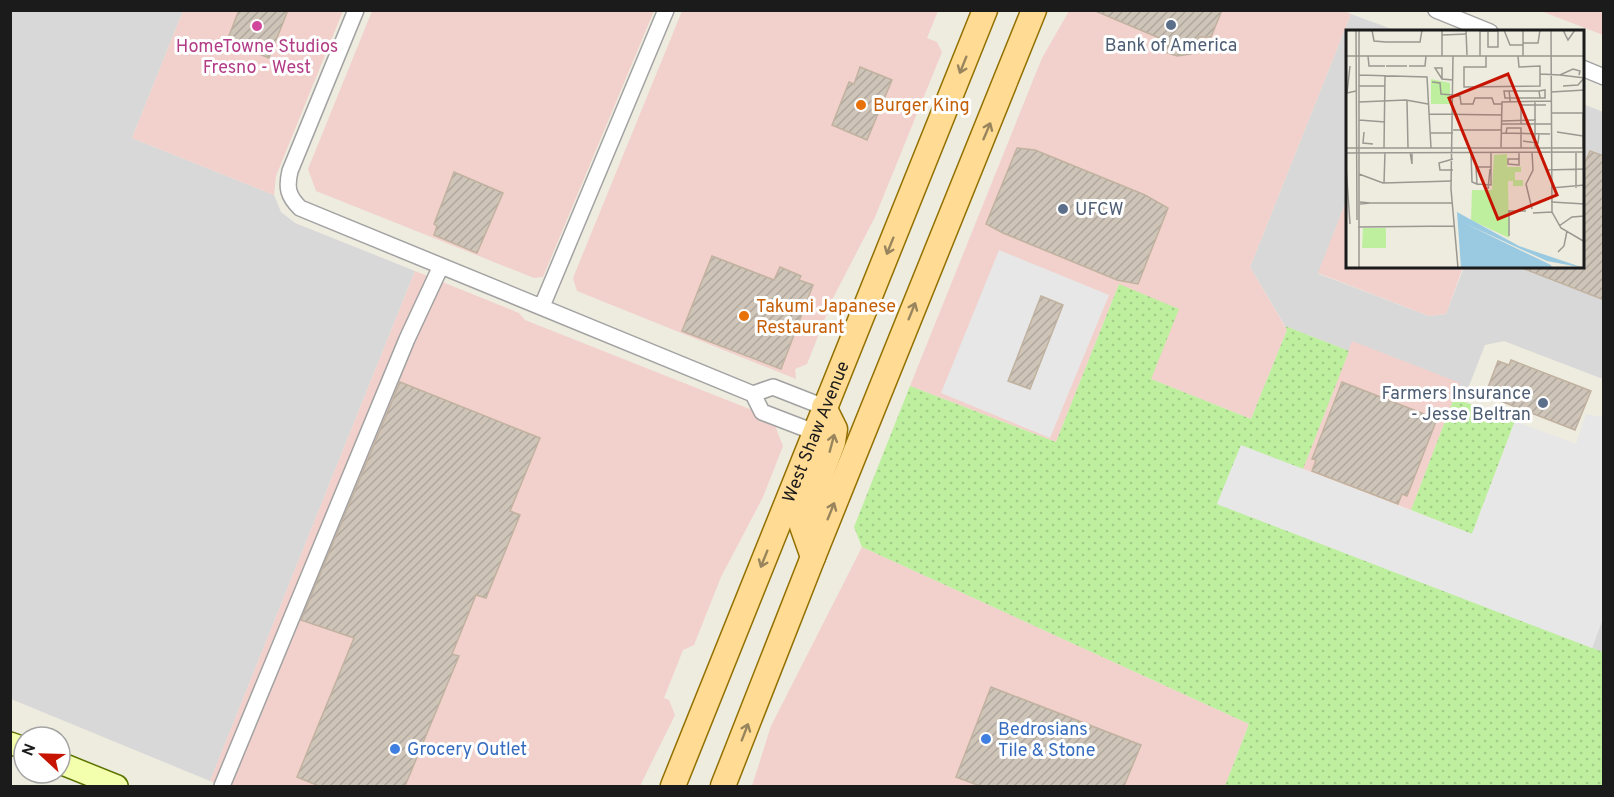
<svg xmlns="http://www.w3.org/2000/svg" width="1614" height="797" viewBox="0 0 1614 797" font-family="Overpass,sans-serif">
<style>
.residential{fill:#d9d8d8}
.commercial{fill:#f2d1cc}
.grass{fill:url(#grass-dots)}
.parking{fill:#e7e7e7}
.building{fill:url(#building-hatch);stroke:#c1b2a0;stroke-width:1.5}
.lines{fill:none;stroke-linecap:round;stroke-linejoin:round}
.street-casing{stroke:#a2a2a2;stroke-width:18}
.secondary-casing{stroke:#5c7400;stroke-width:24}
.primary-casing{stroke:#927000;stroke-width:27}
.street{stroke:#fff;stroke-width:15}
.secondary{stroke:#f3ffac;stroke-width:21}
.primary{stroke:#ffdb93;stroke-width:24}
.oneway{stroke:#98855d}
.service-dot{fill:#5c6f8a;stroke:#fff;stroke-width:2}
.hotel-dot{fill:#d1479c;stroke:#fff;stroke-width:2}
.food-dot{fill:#e8710a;stroke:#fff;stroke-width:2}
.shop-dot{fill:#3f7fe0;stroke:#fff;stroke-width:2}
.labels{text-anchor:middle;stroke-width:6;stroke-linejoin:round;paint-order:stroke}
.service-label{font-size:18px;fill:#4e5e75;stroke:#fff}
.hotel-label{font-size:18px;fill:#b23c85;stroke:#fff}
.food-label{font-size:18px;fill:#c56008;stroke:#fff;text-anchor:start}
.street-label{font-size:18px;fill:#1b1b1b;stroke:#fff}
.shop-label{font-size:18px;fill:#366cbe;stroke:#fff;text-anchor:start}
.inset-road{fill:none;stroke:#9a9891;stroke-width:1.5}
.view{fill:#c61400;fill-opacity:0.15;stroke:#c61400;stroke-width:3}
.inset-edge{fill:none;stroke:#1b1b1b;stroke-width:3}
</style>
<defs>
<pattern id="grass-dots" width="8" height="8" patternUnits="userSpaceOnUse" patternTransform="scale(1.5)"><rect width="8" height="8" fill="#beef9e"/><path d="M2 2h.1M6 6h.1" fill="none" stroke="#a3cc88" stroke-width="1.8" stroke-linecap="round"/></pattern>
<pattern id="building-hatch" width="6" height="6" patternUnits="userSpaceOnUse" patternTransform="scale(1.5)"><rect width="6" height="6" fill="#cec4b8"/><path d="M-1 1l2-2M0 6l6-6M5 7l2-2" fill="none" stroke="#b0a89e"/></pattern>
</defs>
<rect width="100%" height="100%" fill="#eeebdf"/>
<path class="residential" d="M10 11H183L132 138 274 195 281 212 295 223 415 271 210 781 11 699Z
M1351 14 1397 31 1347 32V198L1319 274 1429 316 1446 314 1464 267H1582L1583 104 1603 112V379L1504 341 1485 345 1463 401 1352 342 1349 351 1285 326 1250 267Z
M1603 618V652L1592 648Z"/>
<path class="commercial" d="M1343 10 1351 14 1250 267 1287 330 1251 419 1151 379 1119 284 1056 442 910 386 1042 58 1069 11Z
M183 11H343L276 176 274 195 132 138Z
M372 11H654L543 277 534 278 316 191 308 169Z
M682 11H938L927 38 937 42 942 52 875 217 833 298 807 364 795 369 796 379 577 291 573 278Z
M1541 11H1603V35Z
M1347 199V267H1463L1446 314 1429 316 1318 273Z
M415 271 519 313 525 320 772 418 783 446 763 497 721 577 694 645 683 650 664 698 669 700 675 715 640 786H223L210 781Z
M1352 341 1460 383 1411 510 1303 469Z
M862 547 1249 724 1225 786H752L771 726Z"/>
<path class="grass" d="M1119 284 1179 309 1151 379 1251 419 1287 330 1285 326 1349 351 1303 469 1241 446 1217 504 1603 652V786H1225L1249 724 862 547 854 527 910 386 1056 442Z
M1454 398 1515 421 1472 534 1411 510Z"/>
<path class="parking" d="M999 250 1109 295 1050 438 941 393Z
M1586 414 1604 417 1603 618 1592 648 1217 504 1241 445 1472 534 1515 421 1576 444Z"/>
<path class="building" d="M239 10H288L269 58 227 41Z
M1093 10H1222L1211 37H1199L1191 54 1177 56 1165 52 1169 42Z
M860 67 892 80 867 140 832 125 849 82 854 84Z
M1017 148 1035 150 1145 195 1168 208 1138 284 1117 280 1003 233 986 224Z
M1590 151 1604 156V300L1522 268 1582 267V169Z
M454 172 503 193 477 253 434 235 437 226 434 224Z
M712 256 774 280 780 267 801 276 799 280 813 285 781 369 682 331Z
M1041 296 1063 305 1030 389 1008 381Z
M1511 360 1591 391 1575 430 1485 395 1498 361 1509 365Z
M400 382 540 438 510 511 520 515 486 598 476 595 452 654 459 656 405 786H319L297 777 354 638 301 620Z
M1342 382 1437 419 1407 496 1402 494 1398 504 1312 471 1316 460 1312 459Z
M991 687 1141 745 1124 786H980L956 777Z"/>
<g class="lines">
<g class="street-casing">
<path id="street" d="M356 10 290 171C286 188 288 196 300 208L753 394 773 387 824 407
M1436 10 1490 32
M1582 68 1604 77
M542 306 666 10
M753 394 762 412 814 432
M222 786 407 339 441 266"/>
</g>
<g class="secondary-casing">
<path id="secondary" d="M10 743 24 748
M60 763 117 786"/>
</g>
<g class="primary-casing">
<g id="primary">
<path d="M813 557 802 526 833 442 835 429 824 407"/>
<path id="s1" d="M673 786 985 10"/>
<path d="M723 786 813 557 1034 10"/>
</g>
</g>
<use href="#street" class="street"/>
<use href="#secondary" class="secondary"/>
<use href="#primary" class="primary"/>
</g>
<defs><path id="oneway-shaft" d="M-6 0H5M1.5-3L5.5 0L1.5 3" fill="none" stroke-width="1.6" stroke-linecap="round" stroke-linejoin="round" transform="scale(1.5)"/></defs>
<g class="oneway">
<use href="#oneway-shaft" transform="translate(963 65) rotate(112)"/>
<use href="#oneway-shaft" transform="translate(987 131) rotate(-67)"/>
<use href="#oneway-shaft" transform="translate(890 246) rotate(112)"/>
<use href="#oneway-shaft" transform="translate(912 311) rotate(-68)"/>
<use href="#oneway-shaft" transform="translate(832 443) rotate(-75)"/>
<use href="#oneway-shaft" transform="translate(831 511) rotate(-68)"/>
<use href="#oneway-shaft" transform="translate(764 559) rotate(112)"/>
<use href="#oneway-shaft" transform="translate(745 732) rotate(-69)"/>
</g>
<g class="service-dot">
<circle cx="1171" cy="25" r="6"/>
<circle cx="1063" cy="209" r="6"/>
<circle cx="1543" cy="403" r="6"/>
</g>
<circle class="hotel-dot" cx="257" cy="26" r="6"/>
<g class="food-dot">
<circle cx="861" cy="105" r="6"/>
<circle cx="744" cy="316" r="6"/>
</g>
<g class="shop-dot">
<circle cx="986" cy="739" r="6"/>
<circle cx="395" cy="749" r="6"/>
</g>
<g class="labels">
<g class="service-label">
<text x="1171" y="51">Bank of America</text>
<text x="1075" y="215" text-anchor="start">UFCW</text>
<text x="1531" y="399" text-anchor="end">Farmers Insurance<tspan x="1531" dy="21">- Jesse Beltran</tspan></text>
</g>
<g class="hotel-label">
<text x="257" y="52">HomeTowne Studios<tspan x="257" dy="21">Fresno - West</tspan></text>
</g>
<g class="food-label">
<text x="873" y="111">Burger King</text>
<text x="756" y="312">Takumi Japanese<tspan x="756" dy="21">Restaurant</tspan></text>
</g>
<g class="street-label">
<text dy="6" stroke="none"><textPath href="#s1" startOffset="382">West Shaw Avenue</textPath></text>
</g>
<g class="shop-label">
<text x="998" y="735">Bedrosians<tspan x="998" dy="21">Tile &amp; Stone</tspan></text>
<text x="407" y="755">Grocery Outlet</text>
</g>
</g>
<g transform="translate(1346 30)">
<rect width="238" height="238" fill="#eeebdf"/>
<path d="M85 49 104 53V74H85ZM161 124V137H175V142H169V150H177V156H167V151H162L163 208 125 190 126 160H146L148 125ZM40 198V218H16L17 198Z" fill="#beef9e"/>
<path d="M111 182 173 216 238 238 201 231 118 193 205 235 206 238H115Z" fill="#9acae1"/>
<path class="inset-road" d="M10 0 11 190M26 0 28 11 40 12H74L76 0M96 0V26M120 0 121 25M158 0 164 15H177M177 0V26M205 0 206 182 215 198 239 212M217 0 222 10 229 0M134 1H152V17H142V1M96 5 121 4M177 13H192L194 0M0 26H239M22 26 23 36H39M107 26 105 159 112 238M134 26V0M140 26V37H118V57L194 56V36L173 37 172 26M4 36 1 63 10 61M40 36H61M63 36H79L80 26M194 44 214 45 227 39 234 41 233 45M13 45 81 47 85 118M214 45 239 48M96 49V38H89L96 49 107 50M86 52 94 53 95 64 107 65M13 56H39M217 56 232 55 238 48M163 61H193L194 68M193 61 199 60V68H194M205 62 239 60M107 66H114L115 74H127L129 68H146L148 74H156M61 71 62 118M164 71V68L163 61H158L159 68H194M13 72 60 70 82 74M205 83H239M237 83V118M83 84 156 85M13 90 39 92M156 91 190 90M156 94H205M175 94V75H200M107 100H156M18 102 17 113 27 114M211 102 237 106M85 103H107M156 103 204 104M160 103 161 98H175V118M177 111 192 113 193 104M155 117 156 72 205 71M0 118H239M38 118 39 45M189 118V71M64 122 66 134V122M125 122 126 152 131 154 130 137H145V122M173 122V135L162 134V129H173M230 122V158M0 123 239 122M0 136 4 194M107 140H94L93 133 107 129M200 140 239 139M13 144 37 153 106 151M38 153 39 122M131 154 145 155V137M205 158 239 155M142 159 144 139M14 172 24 173 14 174M205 172 239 174M24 173H107M186 179 180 154 187 140 186 122M187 183 206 182M213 196 226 187 239 186M12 197 108 196M163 206V181H180M212 222 218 216 221 201M13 238V0"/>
<path class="view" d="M162 44 211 165 152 189 103 68Z"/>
<rect width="238" height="238" class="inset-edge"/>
</g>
<rect width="1614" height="797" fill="none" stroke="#1b1b1b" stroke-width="24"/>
<g transform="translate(42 755) rotate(292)"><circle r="28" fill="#ffffff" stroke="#a4a4a4" stroke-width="1.5"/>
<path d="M0-4.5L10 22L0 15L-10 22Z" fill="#c61400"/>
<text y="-9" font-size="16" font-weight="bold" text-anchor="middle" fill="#1b1b1b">N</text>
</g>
</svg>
